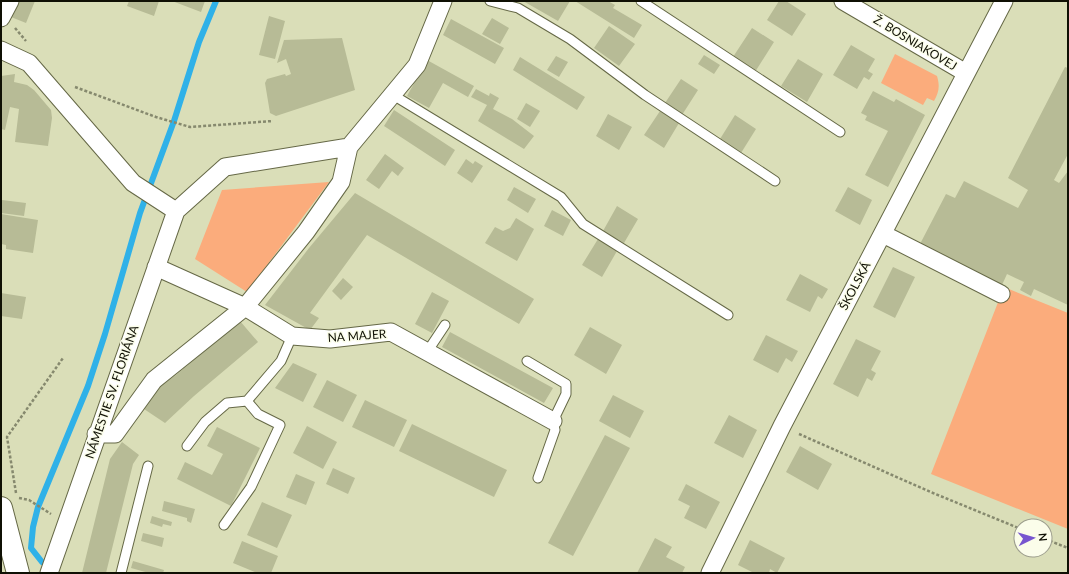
<svg xmlns="http://www.w3.org/2000/svg" width="1069" height="574" viewBox="0 0 1069 574" font-family="Lato,sans-serif">
<style>
.green{fill:#fbac7c}
.lines{fill:none;stroke-linecap:round;stroke-linejoin:round}
.stream{stroke:#2fb1e8;stroke-width:6}
.building{fill:#b7bb96}
.service-casing{stroke:#656846;stroke-width:11}
.minor-casing{stroke:#656846;stroke-width:19}
.secondary-casing{stroke:#656846;stroke-width:24}
.path{stroke:#86896e;stroke-width:2.5;stroke-dasharray:3 2;stroke-linecap:butt}
.service{stroke:#fff;stroke-width:9}
.minor{stroke:#fff;stroke-width:17}
.secondary{stroke:#fff;stroke-width:22}
.labels{text-anchor:middle;stroke-width:3;stroke-linejoin:round;paint-order:stroke}
.street-label{font-size:12px;fill:#0f1004;stroke:#fbfdea}
</style>
<rect width="100%" height="100%" fill="#dadeb8"/>
<path class="green" d="M895 54 937 76C940 86 939 92 934 101L927 98 923 105 881 83Z
M329 182 247 292 195 259 222 190Z
M1004 287 1068 313V529L931 474Z"/>
<g class="lines">
<path class="stream" d="M42 562 31 548 33 527 38 507 88 386 105 334 140 213 174 121 199 42 216 1"/>
</g>
<path class="building" d="M17 1H35L26 23 11 17Z
M129 1H159L154 16 127 6Z
M172 1H205L201 12Z
M523 1H570L558 21Z
M575 1H608L615 5 613 8 642 25 634 38Z
M779 1H786L806 14 792 36 767 20Z
M269 16 285 21 275 59 259 55Z
M492 18 509 28 500 44 482 34Z
M451 19 504 48 495 64 443 35Z
M609 26 635 44 619 66 594 48Z
M752 28 774 42 755 72 733 57Z
M342 38 355 90 276 116 270 113 265 83 267 79 285 74 286 76 291 74 286 59 277 63 284 40Z
M851 45 875 59 868 71 873 74 869 80 864 77 857 89 833 75Z
M704 55 720 65 714 74 698 64Z
M556 56 568 62 559 77 547 70Z
M520 57 585 97 577 110 513 70Z
M798 59 823 74 807 102 781 86Z
M427 60 474 86 468 97 443 83 429 108 407 96Z
M1065 67 1068 68V154L1054 180 1059 183 1068 171V305L1034 289 1031 296 1020 290 1024 282 1007 274 1002 285 920 244 946 194 955 198 964 181 1018 208 1028 190 1008 178Z
M15 74 14 82 27 85 34 90 51 110 52 118 48 146 15 142 19 109 10 107 5 130 1 129V76Z
M681 79 698 90 682 115 665 103Z
M476 89 489 96 490 93 499 98 493 109 512 119 534 136 524 149 478 121 487 105 471 97Z
M873 91 894 102 896 99 925 115 888 187 865 175 888 131 865 120 867 116 861 113Z
M526 103 540 111 530 127 517 119Z
M394 110 455 150 445 166 384 126Z
M660 111 679 123 664 148 644 135Z
M608 114 632 127 619 150 596 136Z
M735 115 756 129 741 153 720 139Z
M385 154 404 168 398 176 392 171 379 189 366 180Z
M466 159 473 164 475 161 483 166 472 183 457 173Z
M514 187 536 199 528 213 507 200Z
M848 187 872 200 860 225 835 211Z
M355 193 534 299 519 324 367 235 310 313 319 318 310 330 265 305 309 248Z
M2 200 26 203 24 216 1 213Z
M617 206 638 219 624 243 603 231Z
M552 210 571 220 563 236 544 226Z
M1 214 38 220 33 253 6 249V245L1 244Z
M516 218 534 229 517 261 485 243 495 227 503 231 510 228Z
M598 239 617 251 602 277 582 265Z
M893 267 915 277 895 318 873 307Z
M800 274 828 289 822 299 818 296 810 312 786 300Z
M343 278 353 287 341 300 332 291Z
M432 292 449 301 432 333 415 324Z
M1 293 26 297 22 319 1 316Z
M240 321 258 342 194 396 165 423 144 409 159 387 176 375Z
M590 327 622 345 606 374 574 355Z
M450 332 553 388 544 403 442 347Z
M766 335 798 351 792 362 786 358 778 373 753 360Z
M856 339 881 351 871 370 876 373 872 381 867 378 858 397 833 384Z
M293 363 317 374 303 402 275 388Z
M327 380 357 395 343 422 313 407Z
M613 395 644 411 630 438 599 421Z
M365 400 407 420 394 447 352 427Z
M729 415 757 430 743 458 714 443Z
M412 424 507 470 494 497 399 451Z
M307 426 337 442 323 469 293 453Z
M217 427 260 448 231 506 177 479 185 462 212 475 223 454 207 446Z
M605 435 630 448 573 556 548 543Z
M122 442 139 455 133 464 106 573H82L110 459Z
M800 446 832 464 818 490 786 472Z
M333 468 355 478 348 494 326 484Z
M296 474 315 482 306 505 286 497Z
M686 484 720 502 706 529 684 518 690 506 678 500Z
M164 501 195 509 191 523 187 521V518L162 511Z
M262 502 292 515 277 548 247 535Z
M152 516 172 522 171 526 163 524 162 527 150 523Z
M143 533 164 538 162 547 141 541Z
M655 538 672 547 666 557 685 567 682 573H637Z
M750 540 785 558 777 573 770 569 769 573H754L738 565Z
M242 541 278 556 271 573H257L233 563Z
M133 561 164 570 163 573H149L131 568Z"/>
<g class="lines">
<g class="service-casing">
<path id="service" d="M490 1 518 8 570 39 645 95 775 181
M641 1 840 132
M393 95 561 197 583 224 728 315
M427 352 445 325
M527 361 566 384V394L553 421 555 430 538 478
M187 446 205 422 227 403 247 401 281 361 292 336
M224 525 251 487 280 425 258 414 247 401
M121 573 148 466"/>
</g>
<g class="minor-casing">
<path id="minor" d="M843 1 966 73
M1 18 10 1
M1 50 29 63 133 183 176 211
M883 234 1001 294
M156 267 245 307 292 336 330 339 391 332 553 421
M96 434H115L154 380 245 307 306 232 341 182 349 147 417 65 443 1
M49 573 176 211 225 167 349 147
M710 573 782 426 1004 1"/>
</g>
<g class="secondary-casing">
<path id="secondary" d="M1 508 18 573"/>
</g>
<path class="path" d="M15 28 26 41
M75 87 156 117 190 127 273 121
M799 434 933 493 1021 529
M16 493 7 437 63 358
M19 498 29 500 51 514
M1045 539 1068 548"/>
<use href="#service" class="service"/>
<use href="#minor" class="minor"/>
<use href="#secondary" class="secondary"/>
</g>
<g class="labels">
<g class="street-label">
<text transform="translate(915 43) rotate(31)" y="4">Ž. BOSNIAKOVEJ</text>
<text transform="translate(855 286) rotate(-62)" y="4">ŠKOLSKÁ</text>
<text transform="translate(357 336) rotate(-4)" y="4">NA MAJER</text>
<text transform="translate(112 392) rotate(-71)" y="4">NÁMESTIE SV. FLORIÁNA</text>
</g>
</g>
<rect width="1069" height="574" fill="none" stroke="#0f1004" stroke-width="4"/>
<g transform="translate(1033 538) rotate(85)"><circle r="19" fill="#fbfdea" stroke="#9d9e8e"/>
<path d="M0-3L7 15L0 10L-7 15Z" fill="#7755cf"/>
<text y="-6" font-size="11" font-weight="bold" text-anchor="middle" fill="#0f1004">N</text>
</g>
</svg>
